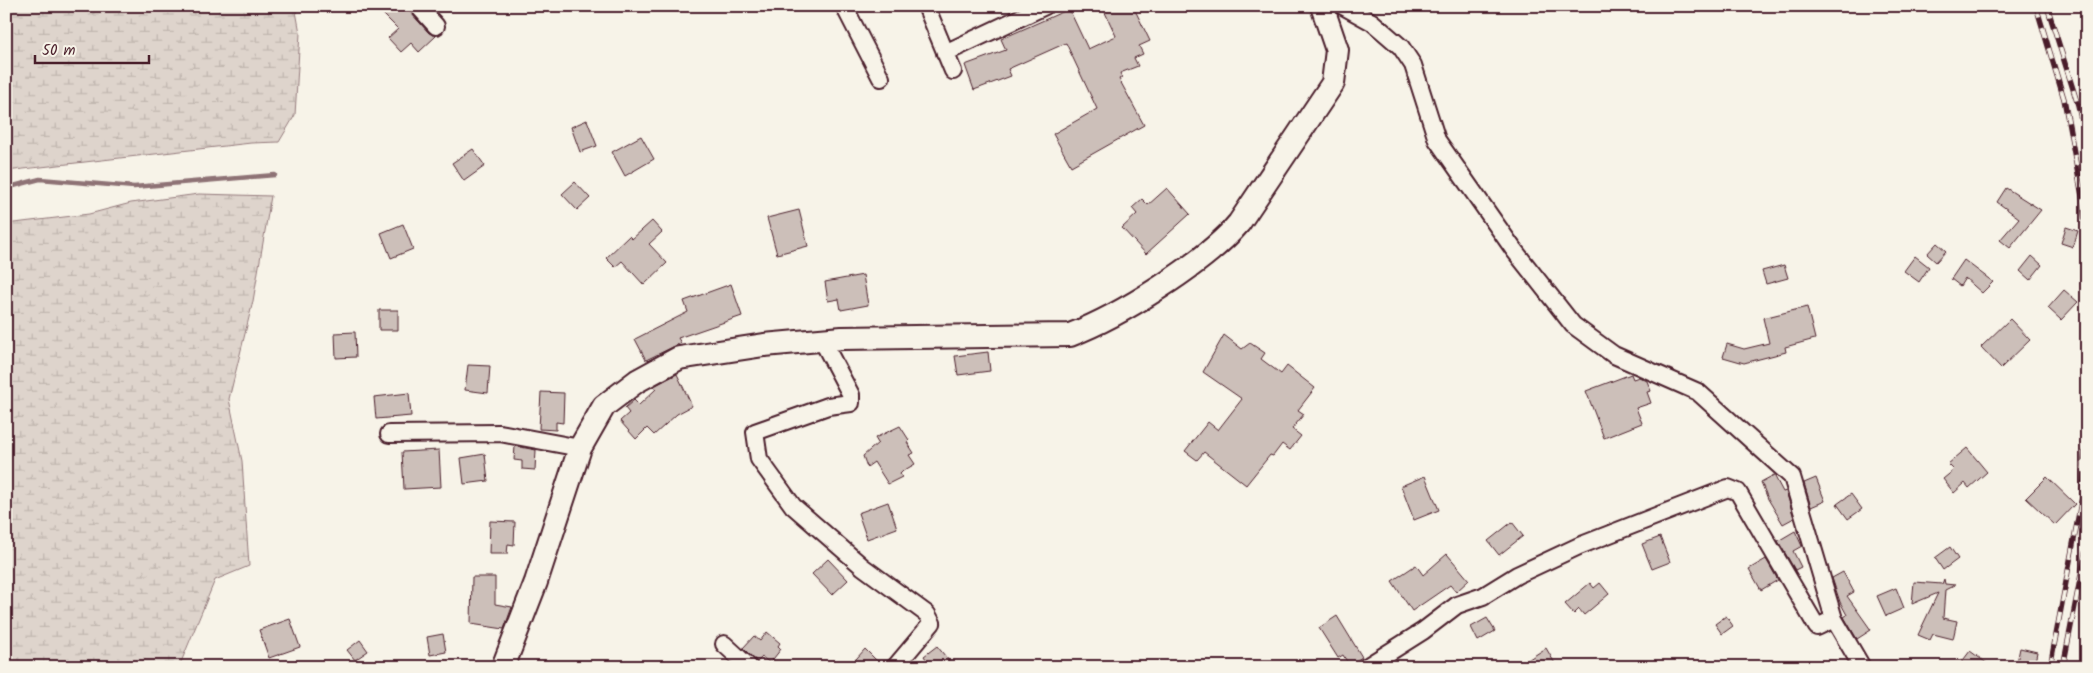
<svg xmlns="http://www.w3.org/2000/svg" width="2093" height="673" viewBox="0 0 2093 673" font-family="Kalam,sans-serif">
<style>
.wetland{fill:url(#wetland-marsh);stroke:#947a7c}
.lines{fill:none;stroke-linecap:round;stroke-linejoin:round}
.stream{stroke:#8e7275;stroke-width:4.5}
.building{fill:#ccbfb9;stroke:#4a1f2b}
.minor-casing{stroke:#4a1f2b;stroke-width:20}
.secondary-casing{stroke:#4a1f2b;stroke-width:26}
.path{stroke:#4a1f2b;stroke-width:2.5;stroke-dasharray:1 4;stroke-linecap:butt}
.minor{stroke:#f7f3e8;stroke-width:16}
.secondary{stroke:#f7f3e8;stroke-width:22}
.rail-casing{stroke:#4a1f2b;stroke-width:5.5}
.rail{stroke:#f7f3e8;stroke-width:4;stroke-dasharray:11;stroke-linecap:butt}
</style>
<defs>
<pattern id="wetland-marsh" width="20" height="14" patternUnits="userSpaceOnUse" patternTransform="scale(1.25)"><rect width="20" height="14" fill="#ded4cc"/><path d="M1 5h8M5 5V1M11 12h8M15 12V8" fill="none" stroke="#c0b6af"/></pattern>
</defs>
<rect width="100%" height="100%" fill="#f7f3e8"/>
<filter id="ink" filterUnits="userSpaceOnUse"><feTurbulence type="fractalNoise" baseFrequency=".02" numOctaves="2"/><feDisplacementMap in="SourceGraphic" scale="10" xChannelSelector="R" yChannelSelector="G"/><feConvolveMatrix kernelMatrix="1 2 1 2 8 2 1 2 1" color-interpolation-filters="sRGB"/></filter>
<g filter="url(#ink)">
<path class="wetland" d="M6 6H295L300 33 295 115 279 142 251 143 6 171Z
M199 194 271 196 253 301 229 399 242 461 249 566 215 580 179 667H6V224L89 214 131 203Z"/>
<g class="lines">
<path class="stream" d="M6 188 40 179 134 187 275 175"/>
</g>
<path class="building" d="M387 6H408L411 13 429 33 436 36 419 52 411 43 401 52 388 38 398 29 381 12Z
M1102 6H1133L1150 41 1139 46 1143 54 1134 58 1138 66 1120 73 1122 77 1119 79 1144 125 1071 166 1053 134 1097 109 1066 43 1008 69 1011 76 974 90 965 65 1006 50 1001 39 1069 9 1088 49 1116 36Z
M587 120 597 146 580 152 571 127Z
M641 136 654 159 625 176 612 152Z
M473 149 485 166 464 181 452 163Z
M575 182 590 198 577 210 562 194Z
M1167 188 1190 214 1146 254 1122 228 1137 214 1132 208 1142 199 1148 205Z
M2006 188 2041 210 2010 248 2000 240 2019 218 1997 202Z
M799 210 808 246 777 254 767 218Z
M652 221 662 232 649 244 667 263 644 285 622 261 615 267 606 258 629 236 632 239Z
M403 224 413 249 391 258 381 233Z
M2066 227 2078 231 2073 247 2061 243Z
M1937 243 1946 251 1936 262 1927 254Z
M1915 256 1929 267 1919 282 1904 271Z
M2032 256 2042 265 2030 280 2020 271Z
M1964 260 1993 282 1982 293 1965 278 1960 286 1951 279Z
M1784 265 1788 278 1766 284 1762 271Z
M863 275 868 305 841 310 839 299 828 301 825 282Z
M731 284 742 316 678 338 681 343 646 360 635 339 688 312 684 301Z
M2064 290 2078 302 2061 320 2048 308Z
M1807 307 1815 339 1785 347 1786 352 1744 363 1723 357 1727 344 1744 349 1769 343 1763 318Z
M379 310H398V330H379Z
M2010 319 2030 340 2001 368 1981 347Z
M355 332 356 357 336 358 335 333Z
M1224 335 1242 349 1250 343 1265 353 1261 359 1281 374 1287 366 1315 388 1298 410 1304 414 1292 429 1301 436 1290 450 1282 444 1273 456 1270 455 1246 485 1204 452 1197 460 1185 451 1208 422 1218 430 1242 399 1203 372Z
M988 352 990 371 958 375 955 356Z
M468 365 490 366 488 393 465 390Z
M677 374 692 406 677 414 654 435 647 428 636 439 620 421 629 413 625 408 634 400 639 405 656 389 654 386Z
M1631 374 1633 379 1639 377 1647 381 1651 391 1647 392 1651 403 1636 408 1642 423 1604 438 1586 391Z
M541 392 564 393 563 423 556 422V430L539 429Z
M409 393 411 416 376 419 374 397Z
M900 426 909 440 907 442 914 453 909 455 915 464 903 471 900 474 902 477 888 484 874 462 867 467 863 456 878 443 875 438Z
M515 446 536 450 535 470 522 469V461L514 460Z
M1967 448 1987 472 1969 488 1965 483 1954 493 1943 479 1954 470 1948 464Z
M439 450 441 487 404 489 402 452Z
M485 454 488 481 464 484 461 458Z
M1774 475 1783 492 1786 491 1794 518 1783 524 1768 499 1761 482Z
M1425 476 1439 510 1414 520 1401 486Z
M2047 477 2075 504 2055 525 2026 498Z
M1816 478 1825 501 1811 507 1804 483Z
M1851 494 1862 509 1848 519 1837 504Z
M888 502 897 528 867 539 858 513Z
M490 521 515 522 514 545 508 544 507 554H489Z
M1512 522 1523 536 1499 555 1488 541Z
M1795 531 1802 546 1793 551 1801 567 1795 570 1778 541Z
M1660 537 1670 562 1652 569 1642 544Z
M1950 547 1958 559 1943 570 1935 558Z
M1447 554 1469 580 1456 592 1450 585 1412 611 1392 581 1416 565 1423 575Z
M828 559 848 580 832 595 812 574Z
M1766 559 1778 580 1761 590 1749 569Z
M1843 572 1854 592 1847 596 1871 630 1857 639 1844 617 1847 615 1840 602 1832 578Z
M472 577H495V604L512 607 504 629 471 624Z
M1944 579 1945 584 1955 585 1945 590 1943 618 1957 621 1953 639 1933 634 1930 640 1918 635 1938 593 1912 604 1914 582 1942 584Z
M1590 583 1594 588 1600 583 1609 594 1584 615 1579 609 1574 614 1565 604Z
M1896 588 1904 608 1886 616 1877 596Z
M1337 616 1362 657 1349 665 1343 655 1338 658 1319 628Z
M1726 616 1733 626 1722 634 1715 624Z
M1487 618 1495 631 1478 641 1471 627Z
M290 619 300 647 269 658 259 630Z
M767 632 780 643 778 646 781 649 770 663 762 657 757 662 743 648 754 636 760 641Z
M443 634 446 652 430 655 427 637Z
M360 640 368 651 355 660 347 650Z
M937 646 954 667H918L926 659 924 656Z
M1546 648 1557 667H1517Z
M2020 648 2037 652 2034 667H2016Z
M865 649 883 667H849Z
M1970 651 1992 667H1958Z"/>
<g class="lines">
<g class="minor-casing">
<path id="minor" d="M418 6 436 26
M844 6 881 78
M926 6 953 71
M1343 6 1372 22 1401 47 1413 65 1437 140 1514 250 1573 325 1614 355 1698 392 1792 477 1834 619 1862 667
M945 53 1045 6
M822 340 851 395V403L828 406 755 432 759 459 793 506 863 567 927 614 932 623 895 667
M389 434 500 433 580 448
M724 644 749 667
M1366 667 1423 631 1457 605 1483 596 1517 575 1579 546 1728 488 1738 492 1817 627 1834 619"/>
</g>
<g class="secondary-casing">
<path id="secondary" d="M503 667 536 582 580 448 604 406 637 381 679 358 764 345 842 338 1070 335C1120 316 1205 263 1239 223L1333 83 1337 50 1322 6"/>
</g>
<path class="path" d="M2084 6 2087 16
M2085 667 2087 656"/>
<use href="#minor" class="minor"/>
<use href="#secondary" class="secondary"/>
<g class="rail-casing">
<path id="rail" d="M2036 6 2064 99 2083 201 2087 245
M2047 6 2078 105 2087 147
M2050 667 2082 497 2087 406
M2063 667 2087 544"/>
</g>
<use href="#rail" class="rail"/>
</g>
</g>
<rect width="2093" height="673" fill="none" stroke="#f7f3e8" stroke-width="25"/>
<rect x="12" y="12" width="2068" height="648" fill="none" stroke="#4a1f2b" stroke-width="2" filter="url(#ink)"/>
<path d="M35 55v8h114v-8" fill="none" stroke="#4a1f2b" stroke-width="2.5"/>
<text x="42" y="55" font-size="15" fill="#4a1f2b" stroke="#f7f3e8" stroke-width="4" paint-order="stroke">50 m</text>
</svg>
